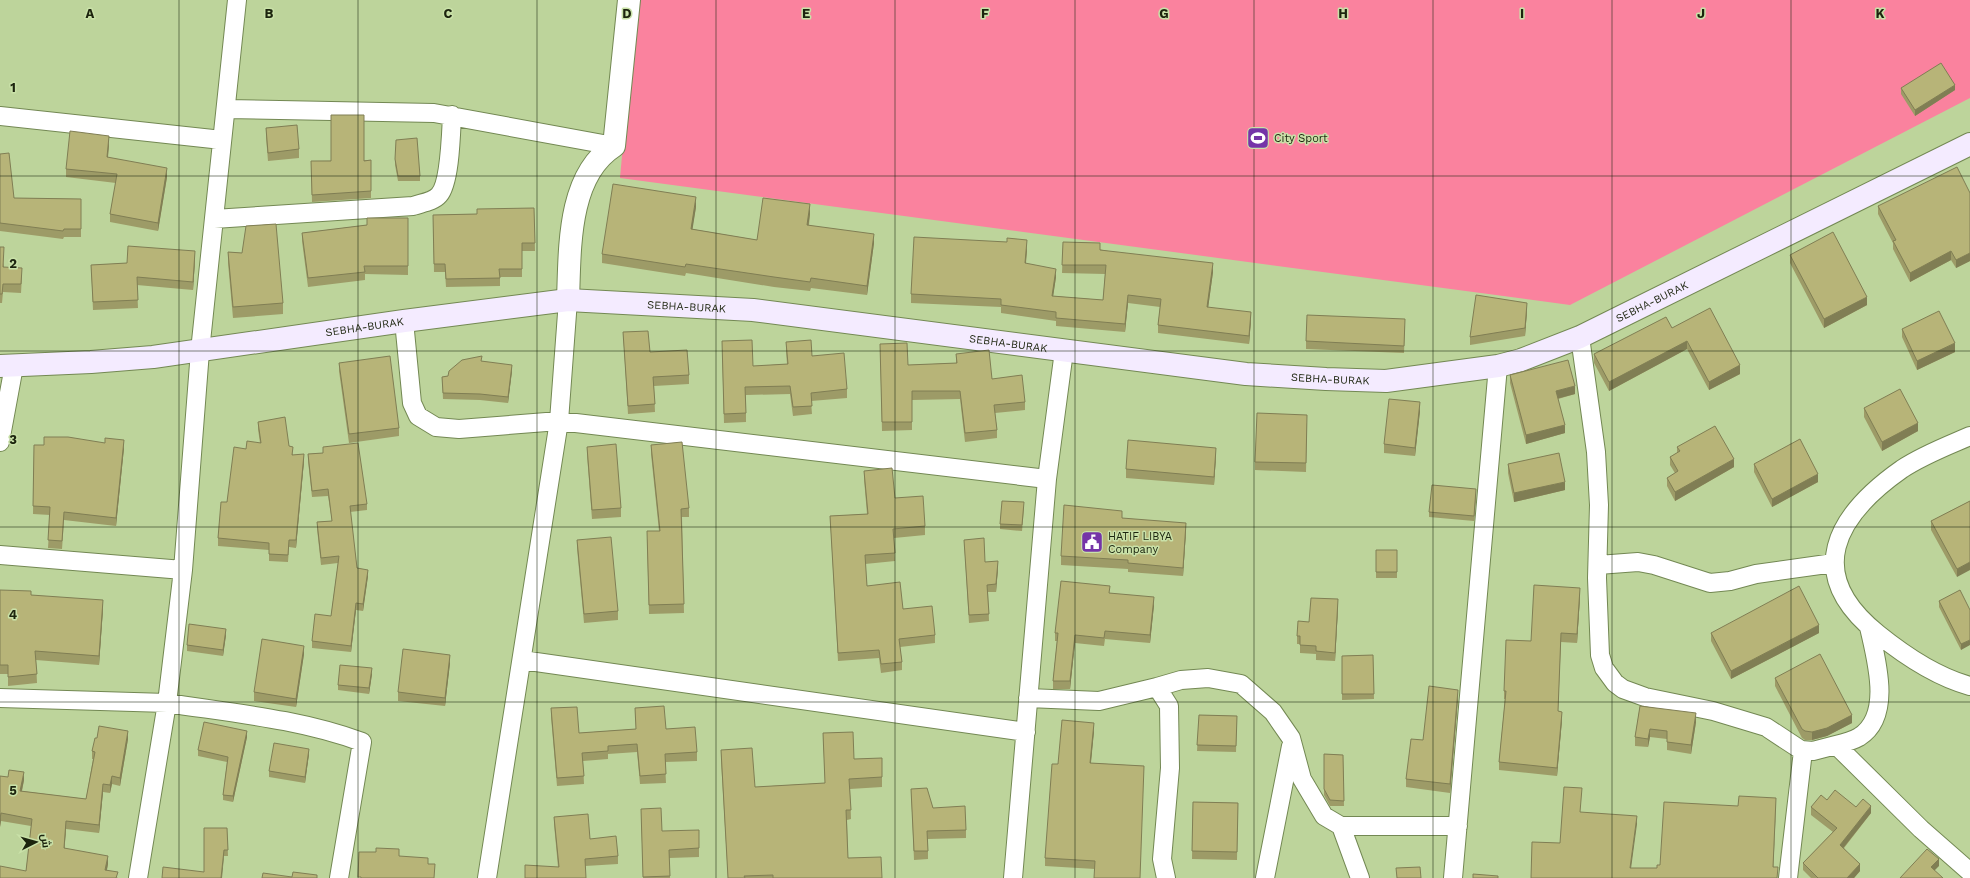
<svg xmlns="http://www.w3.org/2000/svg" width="1970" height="878" viewBox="0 0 1970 878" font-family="'Work Sans',Cairo,sans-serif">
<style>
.green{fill:#fa829e}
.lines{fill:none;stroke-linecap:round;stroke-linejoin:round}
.minor-casing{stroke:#738853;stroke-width:20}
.tertiary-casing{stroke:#738853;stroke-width:24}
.secondary-casing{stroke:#738853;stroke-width:24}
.minor{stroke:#fff;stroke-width:18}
.tertiary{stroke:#fff;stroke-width:22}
.secondary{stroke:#f4ebff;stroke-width:22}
.wall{fill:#9d9b67}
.shaded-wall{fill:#807e54}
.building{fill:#b7b478;stroke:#807e54}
.grid{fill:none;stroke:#1c240e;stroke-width:1;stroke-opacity:0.55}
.labels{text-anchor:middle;stroke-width:3;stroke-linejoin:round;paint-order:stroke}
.poi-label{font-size:11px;fill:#1c240e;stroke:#c9e1a8;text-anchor:start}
.street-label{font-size:11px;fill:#1c240e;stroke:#c9e1a8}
.grid-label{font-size:13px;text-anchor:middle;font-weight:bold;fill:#1c240e;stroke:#c9e1a8;stroke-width:3;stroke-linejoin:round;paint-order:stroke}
</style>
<rect width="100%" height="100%" fill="#bdd49b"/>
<path class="green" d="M636 0H1970V98L1570 305 620 178Z"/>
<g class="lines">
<g class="minor-casing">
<path id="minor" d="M237 0 200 351 183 570 167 703C232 713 300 719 362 742L339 878
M226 109 434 113 614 146
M0 116 222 140
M214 219 413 206C421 203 433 202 439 195 450 183 451 134 452 115
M404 321 412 403 418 416 436 427 459 429 559 421 1047 479
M1580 337 1596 452 1599 505 1597 578 1600 655 1604 668 1615 683 1623 689 1645 697 1713 711 1766 727 1801 750 1813 751 1836 745 1921 829 1970 872
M1970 436C1947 446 1923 455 1902 469 1835 516 1803 574 1878 634 1904 655 1937 677 1970 686
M0 442 14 366
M0 555 183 570
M1598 565 1638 562 1654 565 1710 583 1730 581 1756 574 1834 563
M522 660 1026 732
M1157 687 1181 680 1208 678 1241 684 1273 712 1291 738 1302 779 1324 816 1341 826H1458
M0 698 167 703 138 878
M1028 698 1099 701 1157 687 1169 706 1170 768 1162 859 1166 878
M1836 745C1844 743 1852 741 1859 737 1893 716 1876 659 1869 627
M1341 826 1360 878
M487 878 559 421 568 300
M1013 878 1047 479 1064 351
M1265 878 1291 746
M1453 878 1498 366
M1788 878 1803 751"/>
</g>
<g class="tertiary-casing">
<path id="tertiary" d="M568 300C570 250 567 176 614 146L629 0"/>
</g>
<g class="secondary-casing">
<g id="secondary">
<path id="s1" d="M0 366 91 362 153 357 404 321 568 300 753 310 1246 374 1326 379 1386 381 1498 366 1521 360 1580 337 1970 144"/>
</g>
</g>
<use href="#minor" class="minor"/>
<use href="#tertiary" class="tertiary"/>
<use href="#secondary" class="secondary"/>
</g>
<path class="wall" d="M1901 88 1955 90 1915 116 1901 94Z
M266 128 299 149V158L268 161 266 137Z
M109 144 108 158 167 177 158 231 110 222V214L116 183 66 177V169Z
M0 154 14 198 81 199V237H64L63 239 0 231Z
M395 159 420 176V181H398L395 165Z
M371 160V198L312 202 311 161Z
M1970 193V261L1956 268 1951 260 1910 282 1893 249V243L1878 214V206Z
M696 207 692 229 757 240 810 214 809 225 874 243 867 295 811 288 810 291 774 287 686 273 685 276 602 263V254Z
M534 208 535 251H522V277H500V286L446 287 445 272H434L433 215 477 214Z
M408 218V275L365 274V280L308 287 302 241V233L367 225Z
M1063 242 1213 272 1208 308 1251 320 1249 344 1158 333V325L1160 307 1128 303 1125 332 1056 326V321L1001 313V307L911 303V294L1027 249 1026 264 1056 277 1053 296 1103 300 1105 274 1062 273Z
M0 247 4 267 22 276 21 293 3 292 2 303H0Z
M228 252 242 253 283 303V314L233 318 228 263Z
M1790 255 1867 305 1824 328 1790 263Z
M195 260 193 290 137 285 138 308 93 310 91 265Z
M1527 311 1525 336 1470 345V337Z
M1405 326 1404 353 1306 349V341Z
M1672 328 1740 374 1709 390 1687 349 1609 391 1594 363V354Z
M1902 329 1955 352 1917 370 1902 337Z
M623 332 650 352 689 375V384L654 386 655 412 628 414Z
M786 342 812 356 847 389V398L811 401 812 414 793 416 790 394 746 395V422L724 423 722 349 753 366 787 364 786 351Z
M880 344 908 365 956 363V354L1025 402V410L995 413 997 430V438L965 442 960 399 912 400V430L882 431Z
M482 361 512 371 508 403 480 400 443 399 442 377 448 376Z
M339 363 399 428V436L349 443 339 371Z
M1510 375 1575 394 1558 399 1565 433 1526 444 1510 383Z
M1864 408 1918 431 1882 451 1864 417Z
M1420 411 1415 456 1384 453V444Z
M258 422 289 446 293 455 304 461 296 548 289 547 288 562 269 561V550L218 546V538L227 502 246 449 260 443 258 429Z
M1307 423 1306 472 1255 470V462Z
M34 445 124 448 116 526 64 520 62 549 48 548 50 515 33 514Z
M651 445 689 508V517H682L684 613 649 614 647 540 659 531 651 454Z
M323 447 367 504V510L350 512 357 568 368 576 363 611 356 610 351 652 312 648V641L331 616 338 563 321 565 317 529V522L332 521 328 496 312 497 308 461V454L323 453Z
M587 447 621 508V517L592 519 587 455Z
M1677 447 1734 467 1675 501 1667 486V478L1675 473 1670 465V457L1677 453Z
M1216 456 1214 485 1126 478V469Z
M1508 464 1565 490 1514 502 1508 473Z
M1754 464 1818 482 1772 507 1754 472Z
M864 471 925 526V535L894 538 895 561 865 564 867 586 903 609 935 635V643L900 647 902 662V670L881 673 879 658 838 661 830 516 867 514 864 479Z
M1476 494 1474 521 1429 517V512Z
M1970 501 1957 577 1931 530V521Z
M1024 508 1022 531 1000 529V524Z
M1122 518 1186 531 1183 576 1128 572V569L1061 565V556Z
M577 540 618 611V620L584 623 577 548Z
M964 540 985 562 998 568 996 592H988L989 621 969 623Z
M1376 550 1397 572V578H1376Z
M0 590 31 595 103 609 99 665 36 660 37 683 8 686V674H0Z
M1110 593 1154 605 1150 643 1105 639 1104 646 1075 643 1070 689H1053V681L1057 641H1055V633Z
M1580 597 1577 643 1561 642 1558 711 1562 720 1557 776 1499 770V762L1505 699H1504V691L1531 641Z
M1939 601 1970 610 1961 650 1939 607Z
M1338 608 1335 661 1316 660V654L1300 653V644H1297V636L1309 622Z
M1711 633H1819L1731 679 1711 641Z
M226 635 223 656 187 651V645Z
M304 654 296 707 254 701V692Z
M1373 655 1374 699 1342 700V656Z
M450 663 445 706 398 701V692Z
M372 674 369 694 338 690V685Z
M1775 678 1852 723 1827 736 1812 740H1805L1802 738 1775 686Z
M1458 698 1450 793 1406 787V779L1423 740Z
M1640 706 1696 722 1691 754 1667 750V739L1650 737 1648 747 1635 746V737Z
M551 708 579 733 636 729 635 708 697 752V761L665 762 666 783 640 784 637 752 608 754V759L583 761 584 784 557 786 551 717Z
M1199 715 1237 716 1236 752 1197 751Z
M1094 731 1091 763 1144 766 1095 869 1045 866V858L1058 764Z
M823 733 854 759 882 777V787L850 789 851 819 847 820 848 858 882 878H728L721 760V750L755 787 825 783Z
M247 737 233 802 223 800V795L227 762 198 756V750Z
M97 738 128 739 120 786 112 784 110 793 103 792 99 833 66 829 64 848 108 864 107 870 118 878 26 871 31 826 1 821 0 827V776L24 780 22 791 86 799 93 759H92V751Z
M309 754 305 783 269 777V771Z
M1324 754 1343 755 1344 806H1330L1324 795Z
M911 789 933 808 966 830V838L928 839V859L914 860Z
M1827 800 1856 807 1871 813 1844 848 1860 871 1854 878H1811L1803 870V863L1833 832 1811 815V807Z
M1193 802 1238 803 1237 860 1192 859Z
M641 809 662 831 699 848V857L669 858 670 878H643Z
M554 817 618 856V864L585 866 558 867 554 824Z
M227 828 228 856H224L204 872Z"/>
<path class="shaded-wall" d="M1955 85V90L1915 116V110Z
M109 136V144L107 166V157Z
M167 168V177L158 231V223Z
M696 197V207L691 239V229Z
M810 204V214L807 234V225Z
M874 234V243L867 295V286Z
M1027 240V249L1025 272V263Z
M195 251V260L193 290V282Z
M1951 251V260L1910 282V273Z
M1970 253V261L1956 268V260Z
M1213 263V272L1207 316V307Z
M1056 269V277L1052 304V296Z
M1128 295V303L1125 332V324Z
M1867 297V305L1824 328V319Z
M1527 303V311L1525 336V328Z
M1251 312V320L1249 344V336Z
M1687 341V349L1609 391V382Z
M1955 343V352L1917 370V361Z
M512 365V371L508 403V397Z
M1740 365V374L1709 390V382Z
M1575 386V394L1556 399V391Z
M1420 402V411L1415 456V448Z
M1918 423V431L1882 451V442Z
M1565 425V433L1526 444V435Z
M124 440V448L116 526V518Z
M1216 448V456L1214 485V477Z
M304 454V461L296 548V540Z
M1734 459V467L1675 501V492Z
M1818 474V482L1772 507V499Z
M1565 482V490L1514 502V493Z
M1476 489V494L1474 521V516Z
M1186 523V531L1183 576V568Z
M998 561V568L996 592V584Z
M1970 562V570L1957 577V569Z
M368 570V576L363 611V604Z
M1580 588V597L1577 643V634Z
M1154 597V605L1150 643V635Z
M1338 599V608L1335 661V653Z
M103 600V609L99 665V656Z
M356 603V610L351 652V646Z
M1819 625V633L1731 679V671Z
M226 629V635L223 656V650Z
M1075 635V643L1070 689V681Z
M1970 640V645L1961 650V644Z
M304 646V654L296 707V699Z
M450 655V663L445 706V698Z
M372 668V674L369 694V688Z
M1458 690V698L1450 793V784Z
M1562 712V720L1557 776V768Z
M1696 713V722L1691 754V745Z
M1852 715V723L1827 736 1812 740V732Z
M1094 723V731L1090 771V763Z
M1650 729V737L1648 747V739Z
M128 731V739L120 786V778Z
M247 731V737L233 802V796Z
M309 749V754L305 783V777Z
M24 772V780L20 799V791Z
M112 776V784L110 793V785Z
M103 784V792L99 833V825Z
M1776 798V806L1773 875V867Z
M1871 806V813L1840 852V845Z
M1 813V821L0 827V819Z
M1637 816V824L1630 876V868Z
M66 821V829L64 856V848Z
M224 850V856L222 878H221Z
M108 856V864L105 878V870Z
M1939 859V866L1931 874V867Z
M1860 864V871L1854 878H1847Z"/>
<path class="building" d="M1941 63 1955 85 1915 110 1901 88Z
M331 115H364V161L371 160V191L312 195 311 161H331Z
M297 125 299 149 268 153 266 128Z
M70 131 109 136 107 157 167 168 158 223 110 214 117 174 66 169Z
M417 138 420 176H398L395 159 396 140Z
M9 153 14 198 81 199V229H64L63 231 0 223V154Z
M1957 167 1970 193V253L1956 260 1951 251 1910 273 1893 241 1896 240 1878 206Z
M613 184 696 197 691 229 757 240 763 198 810 204 807 225 874 234 867 286 811 278 810 282 774 277 686 264 685 267 602 254Z
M534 208 535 243H522V269H499L500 278 446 279 445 264H434L433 215 477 214V209Z
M367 218H408V266H364L365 272 308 278 302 233 367 225Z
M276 224 283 303 233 307 228 252 242 253 246 226Z
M1833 232 1867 297 1824 319 1790 255Z
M914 237 1007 242V238L1027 240 1025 263 1056 269 1052 296 1103 300 1106 265H1062L1063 242 1100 243V250L1213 263 1207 307 1251 312 1249 336 1158 325 1161 299 1128 295 1125 324 1056 318V312L1001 305V299L911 294Z
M128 246 195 251 193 282 137 277 138 300 93 302 91 265 127 263Z
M0 247H4L3 267 22 268 21 284H3L2 294H0Z
M1476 295 1527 303 1525 328 1470 337Z
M1710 308 1740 365 1709 382 1687 341 1609 382 1594 354 1666 317 1672 328Z
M1939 311 1955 343 1917 361 1902 329Z
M1307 315 1405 319 1404 346 1306 341Z
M648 331 650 352 687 350 689 375 653 377 655 404 628 406 623 332Z
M752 340 753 366 788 364 786 342 811 340 812 356 844 353 847 389 811 393 812 406 793 407 790 386 745 387 746 413 724 414 722 341Z
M907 343 908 365 957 363 956 354 989 350 992 379 1022 375 1025 402 994 405 997 430 965 433 960 391H912V422H882L880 344Z
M390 356 399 428 349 434 339 363Z
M482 356 481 361 512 365 508 397 480 394 443 393 442 377 448 376 449 371 462 360Z
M1568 360 1575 386 1556 391 1565 425 1526 435 1510 375Z
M1900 389 1918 423 1882 442 1864 408Z
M1389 399 1420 402 1415 448 1384 444Z
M1257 413 1307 415 1306 463 1255 462Z
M285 417 289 446 293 447 292 455 304 454 296 540H289L288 555 269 554V543L218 538 221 502H227L234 447 246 449 247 441 261 443 258 422Z
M1715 426 1734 459 1675 492 1667 478 1678 471 1670 457 1680 451 1677 447Z
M44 437H68L105 443V438L124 440 116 518 64 512 62 541 48 540 50 507 33 506 34 445H44Z
M1800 439 1818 474 1772 499 1754 464Z
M1128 440 1216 448 1214 477 1126 469Z
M682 442 689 508 681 509 684 604 649 605 647 531H660L651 445Z
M358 443 367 504 350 506 357 568 368 570 363 604 356 603 351 646 312 641 315 614 331 616 339 556 321 558 317 522 332 521 328 489 312 491 308 454 323 453V447Z
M616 444 621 508 592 510 587 447Z
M1559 453 1565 482 1514 493 1508 464Z
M892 468 895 498 923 496 925 526 893 529 895 553 865 555 867 586 900 582 903 609 932 606 935 635 899 639 902 662 881 664 879 650 838 653 830 516 868 514 864 471Z
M1432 485 1476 489 1474 516 1429 512Z
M1002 501 1024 502 1022 525 1000 524Z
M1970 501V562L1957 569 1931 521Z
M1064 505 1122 511V518L1186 523 1183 568 1128 563V560L1061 556Z
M611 537 618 611 584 614 577 540Z
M984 538 985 562 998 561 996 584 987 585 989 614 969 615 964 540Z
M1376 550H1397V572H1376Z
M1061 581 1110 586 1109 593 1154 597 1150 635 1105 631 1104 638 1075 635 1070 681H1053L1058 633H1055Z
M1534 585 1580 588 1577 634 1561 633 1558 711 1562 712 1557 768 1499 762 1506 691H1504L1506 640 1531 641Z
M1799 586 1819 625 1731 671 1711 633Z
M0 590 31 591V595L103 600 99 656 35 651 37 674 8 677V665H0Z
M1960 590 1970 610V640L1961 644 1939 601Z
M1311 598 1338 599 1335 653 1316 651V646L1300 645V636H1297L1298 621 1309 622Z
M189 624 226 629 223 650 187 645Z
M262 639 304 646 296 699 254 692Z
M403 649 450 655 445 698 398 692Z
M1820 654 1852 715 1827 728 1812 732 1805 731 1802 729 1775 678Z
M1373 655 1374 694H1342V656Z
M340 665 372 668 369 688 338 685Z
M1429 686 1458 690 1450 784 1406 779 1411 739 1423 740Z
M664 706 666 729 695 727 697 752 665 754 666 774 640 776 637 744 608 746V751L582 753 584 776 557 778 551 708 577 707 579 733 636 729 635 708Z
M1640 706 1696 713 1691 745 1667 742V731L1650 729 1648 739 1635 737Z
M1199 715 1237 716 1236 746 1197 745Z
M1062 720 1094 723 1090 763 1144 766 1140 878H1094L1095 861 1045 858 1052 764H1058Z
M204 722 247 731 233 796 223 795 228 757 198 750Z
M99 726 128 731 120 778 112 776 110 785 103 784 99 825 66 821 64 848 108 856 105 870 118 872 116 878H0V866L26 871 32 819 1 813 0 819V776L8 777 9 770 24 772 20 791 86 799 95 752 92 751 95 738H97Z
M853 732 854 759 882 758V777L849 779 851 810H846L848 858 881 857 882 878H773V875L744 876 745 878H728L721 750 752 748 755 787 825 783 823 733Z
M274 743 309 749 305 777 269 771Z
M1324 754 1343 755 1344 801 1330 800 1324 789Z
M1564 787 1582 788 1580 812 1637 816 1630 868H1657V865H1660L1664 802 1738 806 1739 796 1776 798 1773 867H1778L1777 878H1531L1532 842 1560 843Z
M927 788 933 808 965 806 966 830 927 831 928 851H914L911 789Z
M1835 790 1856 807 1863 799 1871 806 1840 845 1860 864 1847 878H1818L1803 863 1837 828 1811 807 1821 795 1827 800Z
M1193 802 1238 803 1237 852 1192 851Z
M661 808 662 831 699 830V848L669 850 670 876 643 877 641 809Z
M588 814 590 839 616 836 618 856 585 859 586 878H525V865L559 867 554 817Z
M204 828H227L228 850H224L221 878H162L163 867 204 872Z
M376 848 399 849V856L428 858V864H435L434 878H361V877H358L359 852H376Z
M1927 849 1939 859 1931 867 1943 878H1900Z
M1420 867 1421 878H1397L1396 868Z
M293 872 317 875V878H262L263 873 292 877Z
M1473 874 1498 876V878H1473Z"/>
<path class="grid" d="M179 0V878M358 0V878M537 0V878M716 0V878M895 0V878M1075 0V878M1254 0V878M1433 0V878M1612 0V878M1791 0V878M0 176H1970M0 351H1970M0 527H1970M0 702H1970"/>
<defs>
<g id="stadium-square" transform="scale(1.15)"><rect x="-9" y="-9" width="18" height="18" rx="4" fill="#7534a8" stroke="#c9e1a8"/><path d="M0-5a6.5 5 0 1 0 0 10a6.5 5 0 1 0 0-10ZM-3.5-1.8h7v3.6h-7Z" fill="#fff"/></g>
<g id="civic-square" transform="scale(1.15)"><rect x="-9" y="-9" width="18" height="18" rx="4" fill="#7534a8" stroke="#c9e1a8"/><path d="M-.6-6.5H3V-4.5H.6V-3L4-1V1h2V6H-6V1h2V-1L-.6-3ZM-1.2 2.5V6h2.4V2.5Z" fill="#fff"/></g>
</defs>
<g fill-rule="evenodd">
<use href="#stadium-square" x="1258" y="138"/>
<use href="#civic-square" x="1092" y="542"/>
</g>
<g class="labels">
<g class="poi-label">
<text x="1274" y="142">City Sport</text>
<text x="1108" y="540">HATIF LIBYA<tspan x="1108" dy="13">Company</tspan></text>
</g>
<g class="street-label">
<text dy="4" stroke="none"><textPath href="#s1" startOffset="1675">SEBHA-BURAK</textPath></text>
<text dy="4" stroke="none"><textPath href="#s1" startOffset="691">SEBHA-BURAK</textPath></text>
<text dy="4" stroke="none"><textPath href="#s1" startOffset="367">SEBHA-BURAK</textPath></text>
<text dy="4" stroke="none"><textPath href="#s1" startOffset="1015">SEBHA-BURAK</textPath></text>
<text dy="4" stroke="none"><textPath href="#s1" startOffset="1339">SEBHA-BURAK</textPath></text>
</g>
</g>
<g class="grid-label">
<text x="90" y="18">A</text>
<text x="269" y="18">B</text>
<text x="448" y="18">C</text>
<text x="627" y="18">D</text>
<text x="806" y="18">E</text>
<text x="985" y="18">F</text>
<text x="1164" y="18">G</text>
<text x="1343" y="18">H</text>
<text x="1522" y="18">I</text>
<text x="1701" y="18">J</text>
<text x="1880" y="18">K</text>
<text x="13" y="92">1</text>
<text x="13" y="268">2</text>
<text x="13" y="444">3</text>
<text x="13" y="619">4</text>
<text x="13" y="795">5</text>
</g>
<g transform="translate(36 842) rotate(84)" stroke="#c9e1a8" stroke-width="3" paint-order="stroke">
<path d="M0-3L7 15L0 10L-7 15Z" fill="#1c240e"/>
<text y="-6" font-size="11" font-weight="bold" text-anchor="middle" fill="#1c240e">ش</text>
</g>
</svg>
